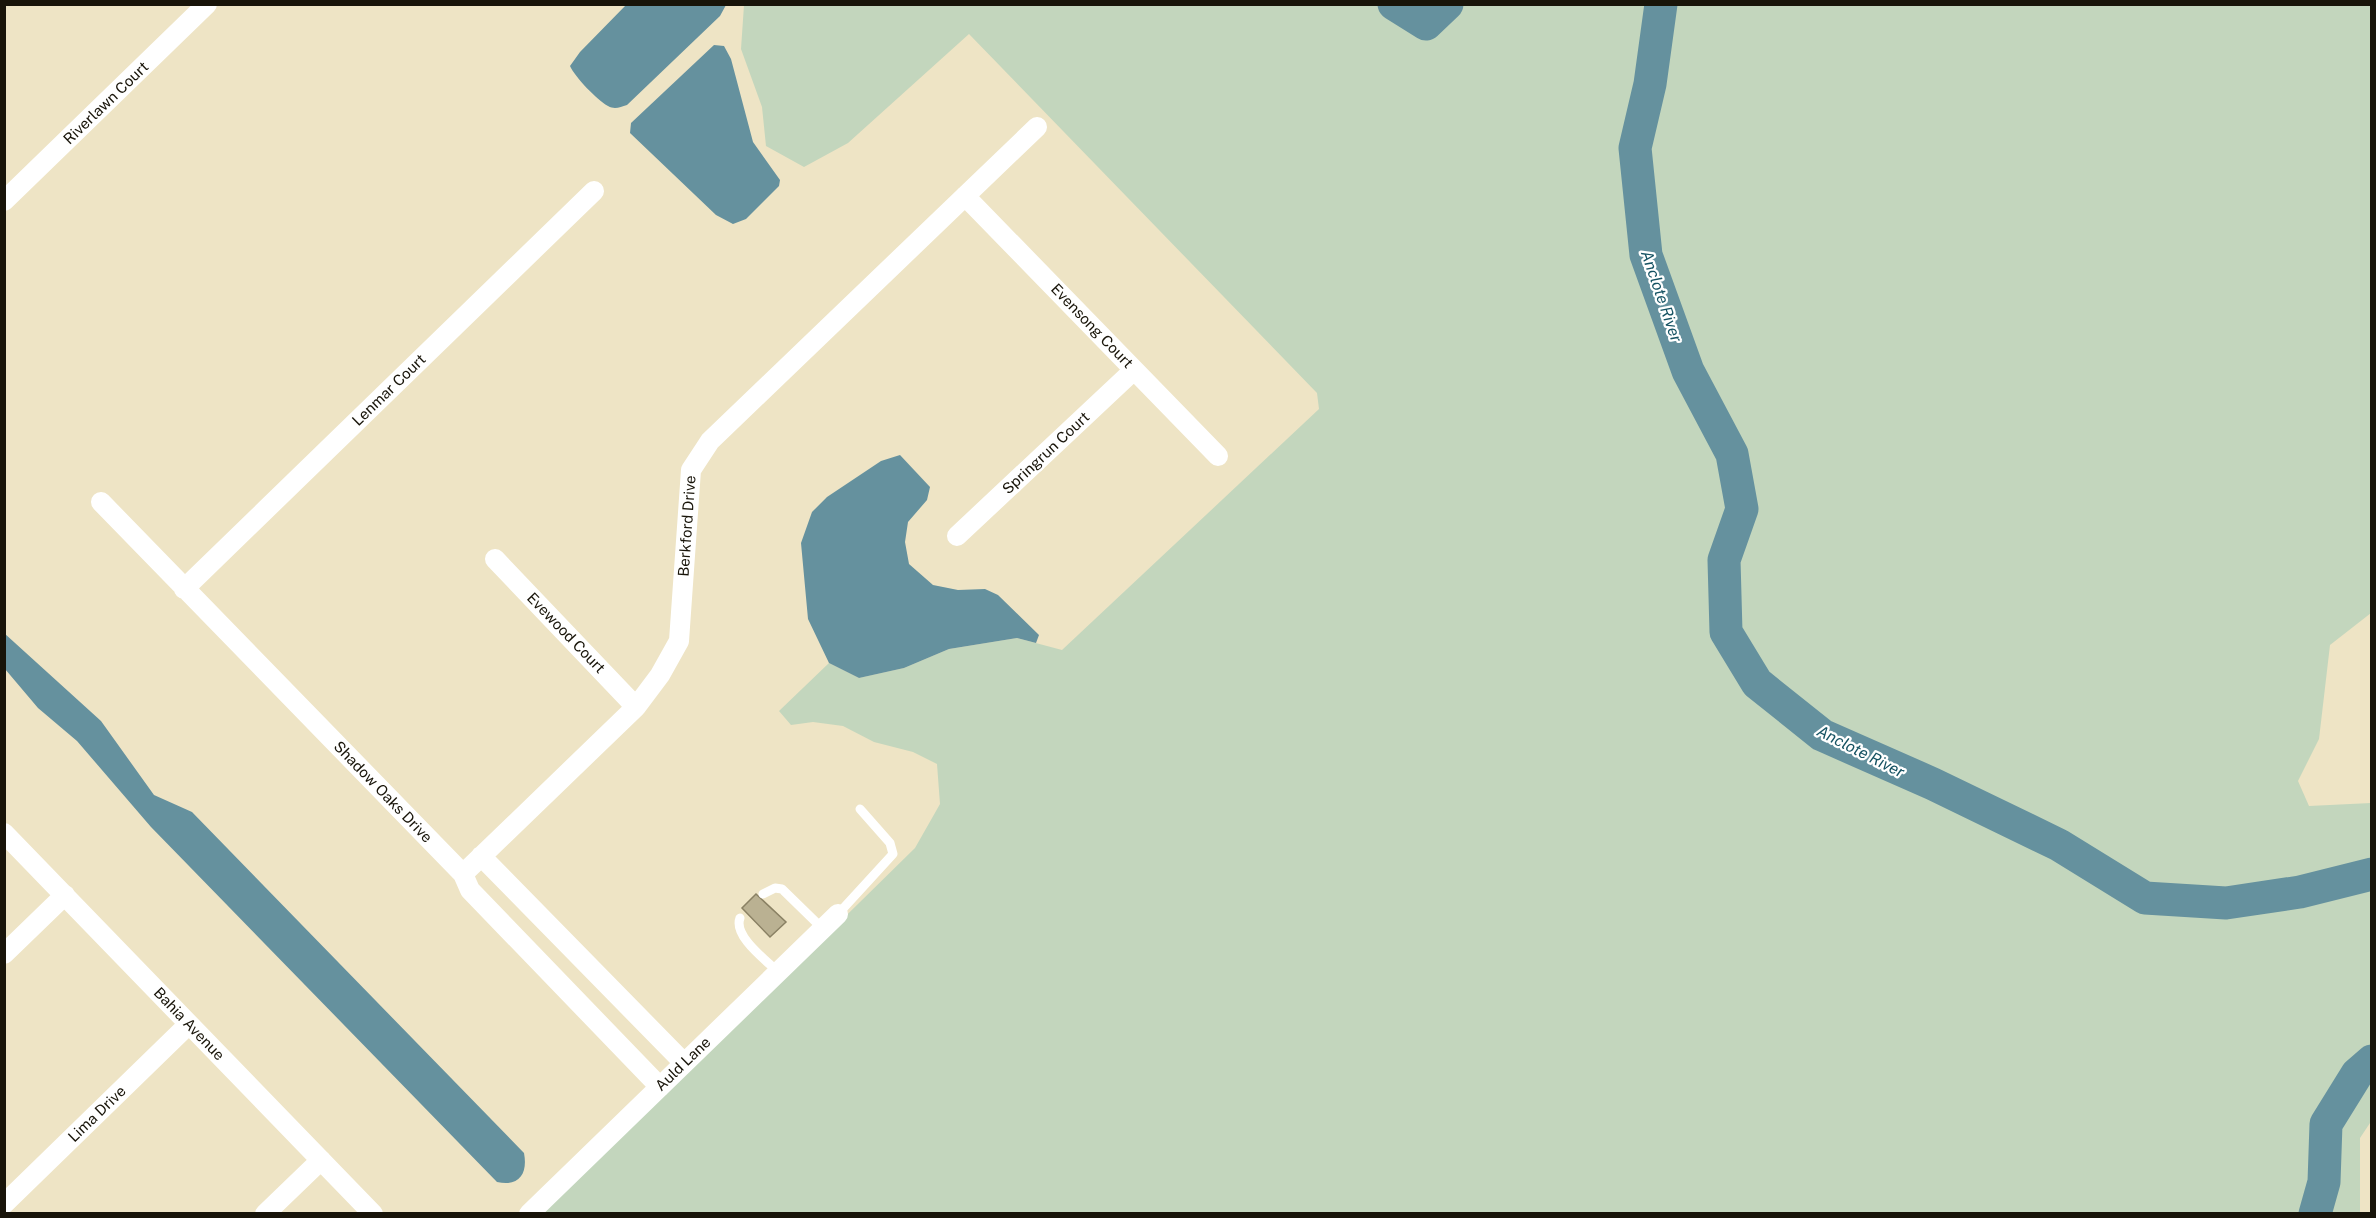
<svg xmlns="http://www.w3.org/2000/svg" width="2376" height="1218" viewBox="0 0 2376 1218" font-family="'Public Sans',sans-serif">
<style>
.green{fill:#c3d6bd}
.water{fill:#65919e}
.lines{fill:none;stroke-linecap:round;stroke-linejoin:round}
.river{stroke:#65919e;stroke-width:33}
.building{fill:#bab192;stroke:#8a8164;stroke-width:1.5}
.lane{stroke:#fff;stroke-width:9}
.street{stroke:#fff;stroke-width:20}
.labels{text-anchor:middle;stroke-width:4.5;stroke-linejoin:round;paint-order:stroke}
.street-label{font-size:15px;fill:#181409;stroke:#fff}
.water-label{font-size:16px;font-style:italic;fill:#165363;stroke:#fff}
</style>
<rect width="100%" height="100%" fill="#eee4c5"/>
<path class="green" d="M744 5H2371V613L2330 645 2319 739 2298 781 2309 806 2371 803 2372 1120 2360 1138V1213L542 1214 915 848 940 804 937 764 913 752 874 742 843 726 813 722 791 725 779 711 829 663 859 678 904 668 949 649 1017 638 1062 650 1319 409 1317 393 969 34 848 143 804 167 766 146 762 107 741 49Z"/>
<path class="water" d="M626 5H726L720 16 627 105C620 107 615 110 608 106 597 100 575 77 570 66L580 52Z
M714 45 724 46 731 59 753 142 780 180 779 186 746 219 733 224 716 215 630 133 631 123Z
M900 455 930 487 927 500 908 522 905 542 909 564 933 585 958 590 985 589 998 595 1039 635 1036 643 1017 638 949 649 904 668 859 678 829 663 808 619 801 543 812 512 827 497 881 461Z
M4 633 101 721 154 795 192 812 524 1153C528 1174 519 1187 497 1182L151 827 77 741 38 708 5 669Z"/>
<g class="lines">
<path class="river" d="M1394 4 1426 24 1447 4
M1661 4 1650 84 1635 148 1646 255 1688 371 1732 454 1742 509 1724 560 1726 632 1757 683 1822 735 1933 784 2059 845 2145 898 2226 903 2300 892 2372 874
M2315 1214 2324 1182 2326 1124 2357 1074 2372 1061"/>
</g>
<path class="building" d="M756 894 786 922 770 937 742 908Z"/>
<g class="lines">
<path class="lane" d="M763 894 775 888 782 889 823 929
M838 914 893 854 890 843 860 809
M740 918C733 936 766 960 778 972"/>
<path class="street" d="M965 196 1218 456
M4 201 207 4
M101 502 463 874 470 890 660 1087
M957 536 1134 370
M495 559 636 707
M184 589 594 191
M4 833 373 1214
M481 856 684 1063
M463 874 636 707 660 675 679 641 691 470 710 441 1037 127
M4 954 65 895
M4 1204 189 1024
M265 1214 321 1160
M529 1214 838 914"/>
</g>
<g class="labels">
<g class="street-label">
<text transform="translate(106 103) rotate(-44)" y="5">Riverlawn Court</text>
<text transform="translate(1092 326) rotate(46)" y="5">Evensong Court</text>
<text transform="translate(389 390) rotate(-44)" y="5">Lenmar Court</text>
<text transform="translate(1046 453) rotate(-43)" y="5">Springrun Court</text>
<text transform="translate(687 526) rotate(-86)" y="5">Berkford Drive</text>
<text transform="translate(566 633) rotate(46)" y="5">Evewood Court</text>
<text transform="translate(383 792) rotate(46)" y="5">Shadow Oaks Drive</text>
<text transform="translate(189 1024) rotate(46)" y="5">Bahia Avenue</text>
<text transform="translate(683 1064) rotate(-44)" y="5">Auld Lane</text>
<text transform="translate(97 1114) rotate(-44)" y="5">Lima Drive</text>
</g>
<g class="water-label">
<text transform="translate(1662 296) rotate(71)" y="6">Anclote River</text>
<text transform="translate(1861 751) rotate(27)" y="6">Anclote River</text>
</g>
</g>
<rect width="2376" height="1218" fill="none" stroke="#181409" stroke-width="12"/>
</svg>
